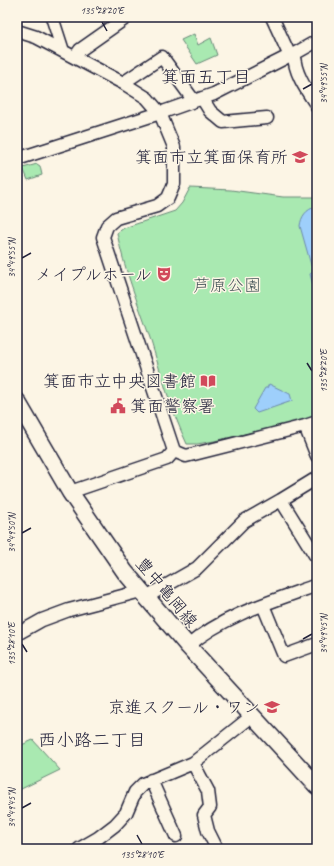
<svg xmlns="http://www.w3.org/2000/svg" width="334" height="866" viewBox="0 0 334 866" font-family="Caveat,'Klee One',sans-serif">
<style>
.green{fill:#a9e9b1;stroke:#668676}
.water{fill:#9ecffb;stroke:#6c8aae}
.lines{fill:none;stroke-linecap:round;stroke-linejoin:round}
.stream{stroke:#6c8aae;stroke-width:3}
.minor-casing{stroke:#22223b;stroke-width:15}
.major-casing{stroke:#22223b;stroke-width:19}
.minor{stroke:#fcf5e5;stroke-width:12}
.major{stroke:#fcf5e5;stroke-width:16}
.ticks{fill:none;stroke:#22223b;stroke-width:1.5}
.labels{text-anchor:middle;stroke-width:3;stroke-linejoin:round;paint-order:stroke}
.poi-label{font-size:17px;fill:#22223b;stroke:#fcf5e5;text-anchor:end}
.park-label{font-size:17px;fill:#445458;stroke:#fcf5e5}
.street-label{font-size:17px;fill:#22223b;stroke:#fcf5e5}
.neighbourhood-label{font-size:18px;fill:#22223b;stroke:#fcf5e5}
.neatline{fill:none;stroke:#22223b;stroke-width:1.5}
.ticks-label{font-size:10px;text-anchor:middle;fill:#22223b}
</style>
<rect width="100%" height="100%" fill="#fcf5e5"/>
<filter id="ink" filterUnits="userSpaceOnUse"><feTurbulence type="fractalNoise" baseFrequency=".025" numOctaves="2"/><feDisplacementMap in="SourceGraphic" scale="8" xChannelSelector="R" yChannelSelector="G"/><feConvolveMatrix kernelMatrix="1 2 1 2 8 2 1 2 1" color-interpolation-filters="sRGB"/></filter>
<g filter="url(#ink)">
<path class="green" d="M194 34 198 45 211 38 217 55 197 64 181 40Z
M37 164 40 166 42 175 28 180 23 168Z
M190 188 231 190 283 197H317V418L214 441 197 444H187C171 410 161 374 150 338 138 303 124 269 117 233L124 228 175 211 182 203Z
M33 740 60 770 17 791V747Z"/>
<path class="water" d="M315 203H317V300L310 274 313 272 300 226C301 217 306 209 316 207Z
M269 384 290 394 292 401 257 413 253 409 265 388H267Z"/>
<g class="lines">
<path class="stream" d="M89 58 105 67"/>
<g class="minor-casing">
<path id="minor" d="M52 17 63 51
M272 17 289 54
M17 31 36 37 123 83 147 98 160 113 214 94 285 58
M317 41 294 54C294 73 307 91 317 106
M75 57 80 50 127 17
M123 83 162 57 194 101
M202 98 210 111 223 122 267 118
M17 159 160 113 174 147V184L168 198 157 206 116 218 107 226 103 237 174 451 167 459 70 492
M305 426 317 456
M174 451 186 456 305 426 317 422
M281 500 315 555 317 553
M146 597 197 568 244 521 281 500 317 478
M263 605 284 656 317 644
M17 634 42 620 69 610 141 591
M188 646C224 615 273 601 317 585
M193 763 208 791 210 807 204 815 208 831 217 849
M151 780 176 836
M79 849 98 838 115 825 126 813 135 792 143 784 193 763 252 716"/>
</g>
<g class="major-casing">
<path id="major" d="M17 401 70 492 125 572 188 646 317 786"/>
</g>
<use href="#minor" class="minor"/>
<use href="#major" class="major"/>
</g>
</g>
<path class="ticks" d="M102 22 107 31M303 89 312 84M22 258 31 253M307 363 312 371M22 533 31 528M303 639 312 634M22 644 27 652M22 808 31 803M137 835 142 844"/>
<defs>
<g id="school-bare" transform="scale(1.2)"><path d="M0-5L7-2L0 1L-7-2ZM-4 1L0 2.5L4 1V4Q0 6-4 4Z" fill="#d1495b" stroke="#fcf5e5" stroke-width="2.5" paint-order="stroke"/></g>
<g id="theatre-bare" transform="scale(1.2)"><path d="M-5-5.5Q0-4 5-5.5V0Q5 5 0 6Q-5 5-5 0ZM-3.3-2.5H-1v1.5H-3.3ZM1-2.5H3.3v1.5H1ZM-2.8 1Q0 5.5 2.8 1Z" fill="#d1495b" stroke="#fcf5e5" stroke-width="2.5" paint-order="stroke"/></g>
<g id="library-bare" transform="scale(1.2)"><path d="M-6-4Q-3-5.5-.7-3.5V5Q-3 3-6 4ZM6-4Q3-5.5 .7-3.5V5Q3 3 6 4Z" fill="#d1495b" stroke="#fcf5e5" stroke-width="2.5" paint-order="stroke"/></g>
<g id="civic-bare" transform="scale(1.2)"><path d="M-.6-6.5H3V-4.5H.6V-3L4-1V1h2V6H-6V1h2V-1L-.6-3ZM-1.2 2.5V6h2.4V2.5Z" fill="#d1495b" stroke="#fcf5e5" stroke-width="2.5" paint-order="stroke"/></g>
</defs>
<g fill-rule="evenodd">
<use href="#school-bare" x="300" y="157"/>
<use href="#theatre-bare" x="164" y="274"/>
<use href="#library-bare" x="208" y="381"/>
<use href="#civic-bare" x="118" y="406"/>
<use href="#school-bare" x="272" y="707"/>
</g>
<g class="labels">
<g class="poi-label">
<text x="288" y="163">箕面市立箕面保育所</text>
<text x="152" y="280">メイプルホール</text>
<text x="196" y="387">箕面市立中央図書館</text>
<text x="130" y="412" text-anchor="start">箕面警察署</text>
<text x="260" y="713">京進スクール・ワン</text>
</g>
<g class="park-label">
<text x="227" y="291">芦原公園</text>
</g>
<g class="street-label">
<text transform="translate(167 592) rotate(50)" y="6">豊中亀岡線</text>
</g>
<g class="neighbourhood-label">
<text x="206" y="83">箕面五丁目</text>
<text x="92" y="746">西小路二丁目</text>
</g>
</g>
<rect width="334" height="866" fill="none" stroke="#fcf5e5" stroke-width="44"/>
<rect x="22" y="22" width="290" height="822" class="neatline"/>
<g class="ticks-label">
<text x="102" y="14">135°28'20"E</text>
<text transform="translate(323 84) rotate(-90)" y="4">34°49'55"N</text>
<text transform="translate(11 258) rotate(-90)" y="4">34°49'55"N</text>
<text transform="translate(323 371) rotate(-90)" y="4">135°28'20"E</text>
<text transform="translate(11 533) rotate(-90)" y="4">34°49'50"N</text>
<text transform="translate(323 634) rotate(-90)" y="4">34°49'45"N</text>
<text transform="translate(11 644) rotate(-90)" y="4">135°28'10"E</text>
<text transform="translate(11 808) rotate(-90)" y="4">34°49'45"N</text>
<text x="142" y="858">135°28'10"E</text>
</g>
</svg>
